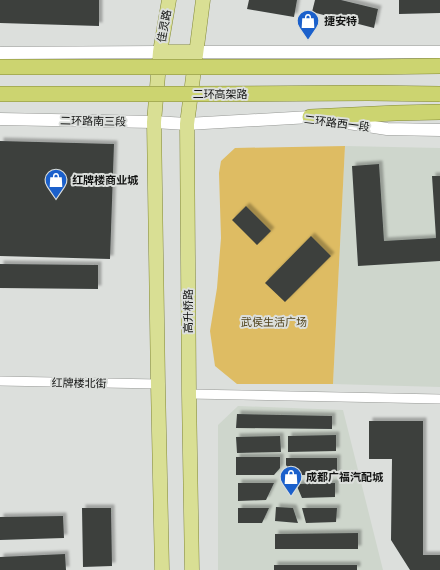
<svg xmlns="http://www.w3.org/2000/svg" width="440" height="570" viewBox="0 0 440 570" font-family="'Roboto Condensed','Noto Sans SC',sans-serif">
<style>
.built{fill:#ced6cc}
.green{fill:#debc63}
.building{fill:#3c403e;filter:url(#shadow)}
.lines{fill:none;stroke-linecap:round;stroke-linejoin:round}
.minor-casing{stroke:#979996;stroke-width:10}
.secondary-casing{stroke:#979996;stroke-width:13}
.primary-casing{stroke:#838938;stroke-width:15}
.trunk-casing{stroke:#838938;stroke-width:16}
.minor{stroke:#fff;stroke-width:9}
.secondary{stroke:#fff;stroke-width:12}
.primary{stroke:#d9df94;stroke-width:14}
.trunk{stroke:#ccd470;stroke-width:15}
.trunk-bridge-casing{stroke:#838938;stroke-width:16;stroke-linecap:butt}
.trunk-bridge{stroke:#ccd470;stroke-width:15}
.labels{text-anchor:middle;stroke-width:4;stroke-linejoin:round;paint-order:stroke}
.poi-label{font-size:11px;font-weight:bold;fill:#121312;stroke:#dcdfdc;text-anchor:start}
.street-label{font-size:11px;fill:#121312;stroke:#dcdfdc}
.park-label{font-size:11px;fill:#50421c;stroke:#dcdfdc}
</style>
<defs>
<filter id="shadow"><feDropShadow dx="3.5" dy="-3.5" stdDeviation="1" flood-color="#0004"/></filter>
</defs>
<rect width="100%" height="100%" fill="#dcdfdc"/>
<path class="built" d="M345 146 440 148V387L333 384Z
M238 406 343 410 383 570H218V425Z"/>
<path class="green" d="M345 146 333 384H237L215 366 210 331 217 288 221 238 219 173 221 161 235 148Z"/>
<path class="building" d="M0 0H99V26L0 23Z
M249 0H297L294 17 247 9Z
M315 0H341L378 9 374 28 312 12Z
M399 0H440V13L399 14Z
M0 141 114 144 110 259 0 256Z
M379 164 384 241 436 238 432 176H440V261L358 266 352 166Z
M246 206 271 231 257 245 232 220Z
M311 236 331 256 285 302 265 283Z
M0 264 98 265V289L0 288Z
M237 414 332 416V429L236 428Z
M369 421H423V555H440V570H410L391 540 392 459H369Z
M336 435V451L288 452V436Z
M280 436 281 452 237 453 236 437Z
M236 457H280V468L274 475H236Z
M286 458H337V475H293L286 465Z
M238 483H274L266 500 238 501Z
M335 483V497L302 498 296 484Z
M276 507 293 508 298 523 275 521Z
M82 508H111L112 566 83 567Z
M238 508H269L262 523H238Z
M302 508H337L336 522 306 523Z
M63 516 64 538 0 540V517Z
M358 533V549H275V534Z
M65 554 66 570H0V557Z
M274 565H357V570H274Z"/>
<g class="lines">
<g class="minor-casing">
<path id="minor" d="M0 381 158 384
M189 394 440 399"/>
</g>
<g class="secondary-casing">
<path id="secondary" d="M196 52H440
M0 53 160 52
M0 119 154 122 187 124 310 117 387 129 440 130"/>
</g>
<g class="primary-casing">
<path id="primary" d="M160 52H196
M162 570 158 384 154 122 160 52 169 0
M192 570 189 394 187 124 203 0"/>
</g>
<g class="trunk-casing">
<path id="trunk" d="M310 117 396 113 440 112"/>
</g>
<use href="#minor" class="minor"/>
<use href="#secondary" class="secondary"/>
<use href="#primary" class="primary"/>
<use href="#trunk" class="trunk"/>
<g class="trunk-bridge-casing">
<path id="trunk-bridge" d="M0 67H367L440 66
M0 94H191L368 93 440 94"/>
</g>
<use href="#trunk-bridge" class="trunk-bridge"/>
</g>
<defs>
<g id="shop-pin" transform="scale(1.15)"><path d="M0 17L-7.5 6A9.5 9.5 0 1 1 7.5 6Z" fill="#1b60cb" stroke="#dcdfdc"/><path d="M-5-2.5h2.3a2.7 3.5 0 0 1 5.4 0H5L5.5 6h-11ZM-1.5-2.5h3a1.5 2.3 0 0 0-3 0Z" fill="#fff"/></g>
</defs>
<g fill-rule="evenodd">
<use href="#shop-pin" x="308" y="21"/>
<use href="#shop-pin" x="56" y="180"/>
<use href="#shop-pin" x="291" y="477"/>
</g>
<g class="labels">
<g class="poi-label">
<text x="324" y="25">捷安特</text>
<text x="72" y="184">红牌楼商业城</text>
<text x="306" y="481">成都广福汽配城</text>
</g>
<g class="street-label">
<text transform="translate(164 26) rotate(-80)" y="4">佳灵路</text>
<text x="220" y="98">二环高架路</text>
<text transform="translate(93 121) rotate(1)" y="4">二环路南三段</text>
<text transform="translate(337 123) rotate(7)" y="4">二环路西一段</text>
<text transform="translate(188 311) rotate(-90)" y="4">高升桥路</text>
<text transform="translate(79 383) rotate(1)" y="4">红牌楼北街</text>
</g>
<g class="park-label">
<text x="274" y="326">武侯生活广场</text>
</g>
</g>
</svg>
